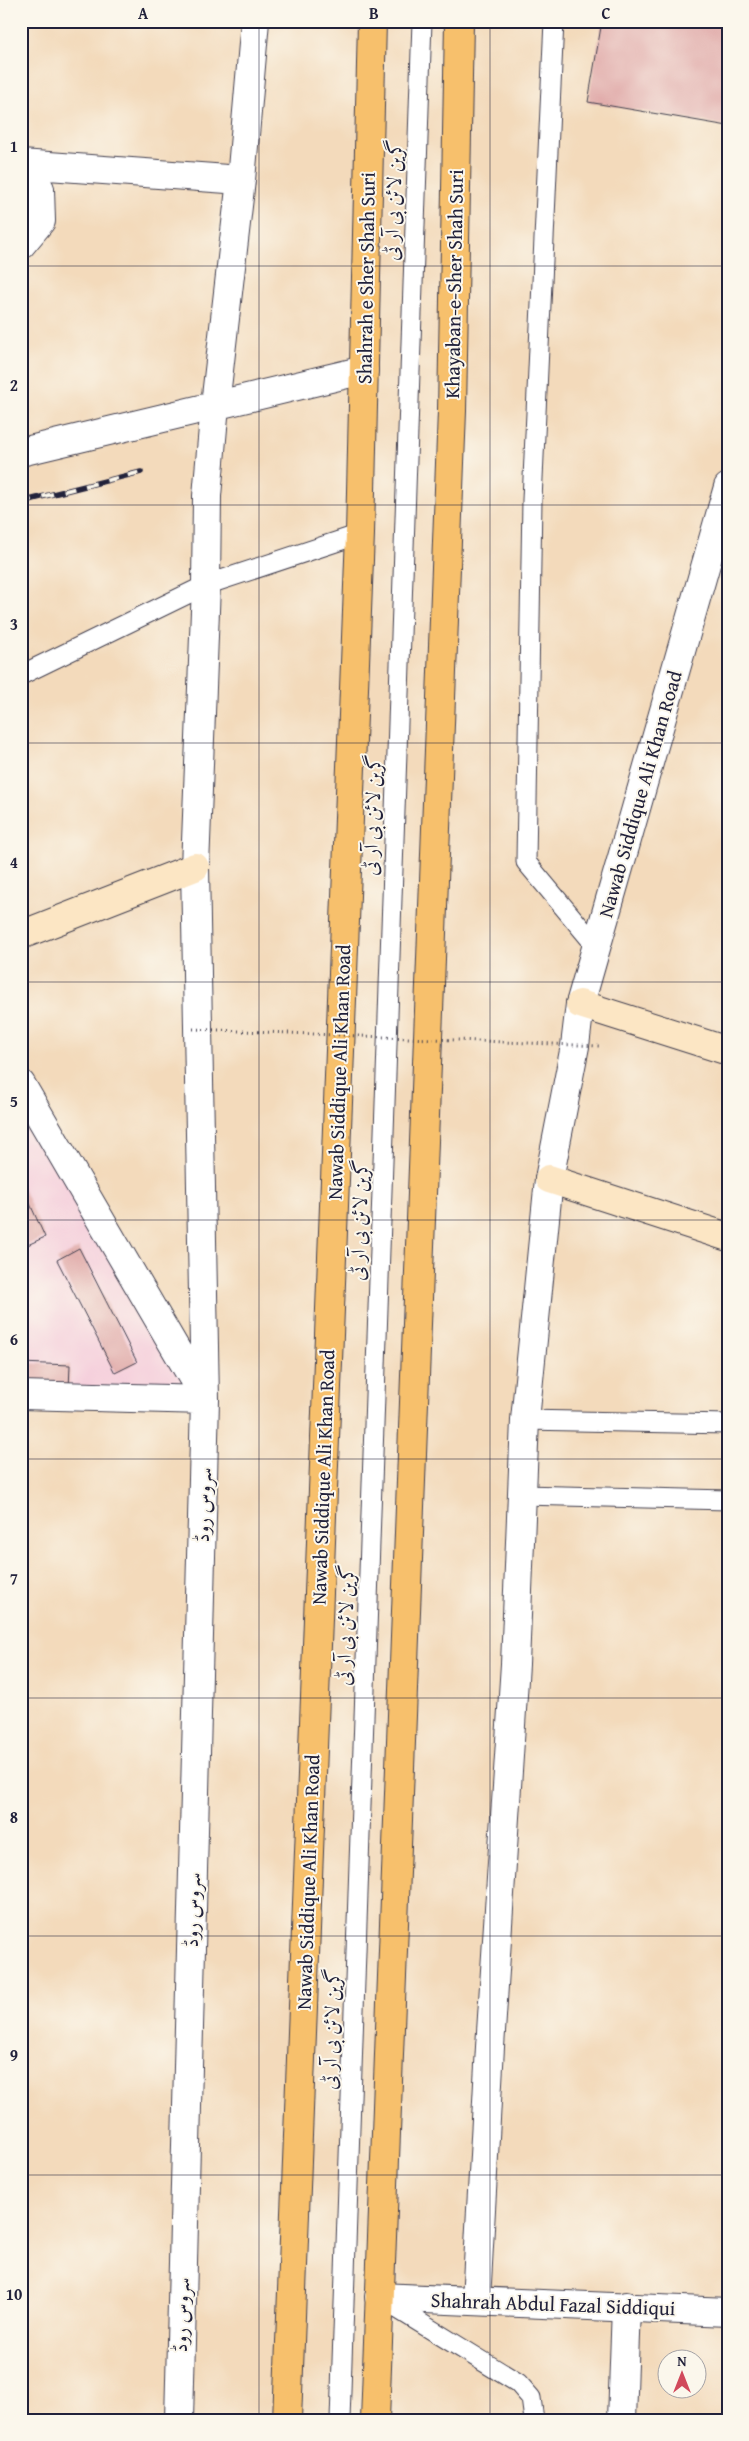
<svg xmlns="http://www.w3.org/2000/svg" width="749" height="2441" viewBox="0 0 749 2441" font-family="'Gentium Book Plus',Amiri,serif">
<style>
.built{fill:#f5cfdc}
.building{fill:#e0a9a8}
.lines{fill:none;stroke-linecap:round;stroke-linejoin:round}
.lane-casing{stroke:#413e4e;stroke-width:21}
.street-casing{stroke:#413e4e;stroke-width:30}
.secondary-casing{stroke:#413e4e;stroke-width:30}
.primary-casing{stroke:#413e4e;stroke-width:30}
.lane{stroke:#fff;stroke-width:19}
.street{stroke:#fff;stroke-width:28}
.secondary{stroke:#fce6c4;stroke-width:28}
.primary{stroke:#f7c06c;stroke-width:28}
.rail-casing{stroke:#22223b;stroke-width:5.5}
.rail{stroke:#fbf7ec;stroke-width:4;stroke-dasharray:11;stroke-linecap:butt}
.path-bridge{stroke:#413e4e;stroke-width:3;stroke-dasharray:1 4;stroke-linecap:butt}
.grid{fill:none;stroke:#22223b;stroke-width:1;stroke-opacity:0.55}
.labels{text-anchor:middle;stroke-width:4;stroke-linejoin:round;paint-order:stroke}
.street-label{font-size:20px;fill:#22223b;stroke:#fbf7ec}
.neatline{fill:none;stroke:#22223b;stroke-width:2}
.grid-label{font-size:16px;text-anchor:middle;font-weight:bold;fill:#22223b}
</style>
<rect width="100%" height="100%" fill="#fbf7ec"/>
<filter id="ink" filterUnits="userSpaceOnUse"><feTurbulence type="fractalNoise" baseFrequency=".02" numOctaves="2"/><feDisplacementMap in="SourceGraphic" scale="10" xChannelSelector="R" yChannelSelector="G"/><feConvolveMatrix kernelMatrix="1 2 1 2 8 2 1 2 1" color-interpolation-filters="sRGB"/></filter>
<filter id="wash" filterUnits="userSpaceOnUse"><feTurbulence type="fractalNoise" baseFrequency=".0096" numOctaves="4" result="noise"/><feDisplacementMap in="SourceGraphic" scale="20" xChannelSelector="R" yChannelSelector="G"/><feGaussianBlur stdDeviation="1.12" result="paint"/><feColorMatrix in="noise" values="0 0 0 0 0 0 0 0 0 0 0 0 0 0 0 0 0 1.4 0 .05"/><feComposite in="paint" operator="in"/></filter>
<g filter="url(#wash)">
<rect width="100%" height="100%" fill="#f3dabb"/>
<path class="built" d="M21 1084 205 1400 21 1395Z"/>
<g id="blocks">
<path class="building" d="M602 21H728V126L588 102Z
M21 1184 45 1237 21 1248Z
M79 1248 137 1362 115 1373 57 1260Z
M21 1363 70 1365 69 1389 21 1386Z"/>
</g>
</g>
<g filter="url(#ink)">
<use href="#blocks" fill-opacity="0" stroke="#413e4e" stroke-width="1"/>
<g class="lines">
<g class="lane-casing">
<path id="lane" d="M554 21 532 500 526 862 596 946
M21 675 206 585 360 534
M525 1420 728 1424
M522 1495 728 1500
M380 2298 518 2383 531 2398 534 2420
M340 2420 422 21"/>
</g>
<g class="street-casing">
<path id="street" d="M21 164 241 180
M21 170 40 189 41 221 21 245
M21 452 364 370
M21 1084 205 1399
M21 1395 205 1400
M379 2297 728 2312
M476 2300 490 2047 515 1664 525 1420 549 1179 575 1046 580 1004 728 487
M179 2420 205 1400 195 867 206 585 207 496 215 405 241 180 255 21
M622 2420 626 2306"/>
</g>
<g class="secondary-casing">
<path id="secondary" d="M21 935 195 867
M580 1004 728 1051
M549 1179 728 1237"/>
</g>
<g class="primary-casing">
<path id="primary" d="M287 2420 360 534 372 21
M375 2420 452 411 459 21"/>
</g>
<use href="#lane" class="lane"/>
<use href="#street" class="street"/>
<use href="#secondary" class="secondary"/>
<use href="#primary" class="primary"/>
<g class="rail-casing">
<path id="rail" d="M21 502 141 472"/>
</g>
<use href="#rail" class="rail"/>
<path class="path-bridge" d="M193 1029 600 1046"/>
</g>
</g>
<path class="grid" d="M259 21V2420M490 21V2420M21 266H728M21 505H728M21 743H728M21 982H728M21 1220H728M21 1459H728M21 1698H728M21 1936H728M21 2175H728"/>
<g class="labels">
<g class="street-label">
<text transform="translate(393 200) rotate(-88)" y="7">گرین لائن بی آر ٹی</text>
<text transform="translate(366 278) rotate(-89)" y="7">Shahrah e Sher Shah Suri</text>
<text transform="translate(454 284) rotate(-89)" y="7">Khayaban-e-Sher Shah Suri</text>
<text transform="translate(640 794) rotate(-74)" y="7">Nawab Siddique Ali Khan Road</text>
<text transform="translate(372 815) rotate(-88)" y="7">گرین لائن بی آر ٹی</text>
<text transform="translate(339 1072) rotate(-88)" y="7">Nawab Siddique Ali Khan Road</text>
<text transform="translate(359 1220) rotate(-88)" y="7">گرین لائن بی آر ٹی</text>
<text transform="translate(323 1477) rotate(-88)" y="7">Nawab Siddique Ali Khan Road</text>
<text transform="translate(203 1505) rotate(-88)" y="7">سروس روڈ</text>
<text transform="translate(345 1625) rotate(-88)" y="7">گرین لائن بی آر ٹی</text>
<text transform="translate(308 1882) rotate(-88)" y="7">Nawab Siddique Ali Khan Road</text>
<text transform="translate(192 1910) rotate(-88)" y="7">سروس روڈ</text>
<text transform="translate(331 2029) rotate(-88)" y="7">گرین لائن بی آر ٹی</text>
<text transform="translate(553 2304) rotate(2)" y="7">Shahrah Abdul Fazal Siddiqui</text>
<text transform="translate(181 2315) rotate(-88)" y="7">سروس روڈ</text>
</g>
</g>
<rect width="749" height="2441" fill="none" stroke="#fbf7ec" stroke-width="55"/>
<g transform="translate(682 2374)"><circle r="24" fill="#fbf7ec" stroke="#a4a2a5"/>
<path d="M0-4L9 19L0 12L-9 19Z" fill="#d1495b"/>
<text y="-8" font-size="14" font-weight="bold" text-anchor="middle" fill="#22223b">N</text>
</g>
<rect x="28" y="28" width="694" height="2386" class="neatline"/>
<g class="grid-label">
<text x="143" y="19">A</text>
<text x="374" y="19">B</text>
<text x="606" y="19">C</text>
<text x="14" y="152">1</text>
<text x="14" y="391">2</text>
<text x="14" y="630">3</text>
<text x="14" y="868">4</text>
<text x="14" y="1107">5</text>
<text x="14" y="1345">6</text>
<text x="14" y="1584">7</text>
<text x="14" y="1823">8</text>
<text x="14" y="2061">9</text>
<text x="14" y="2300">10</text>
</g>
</svg>
